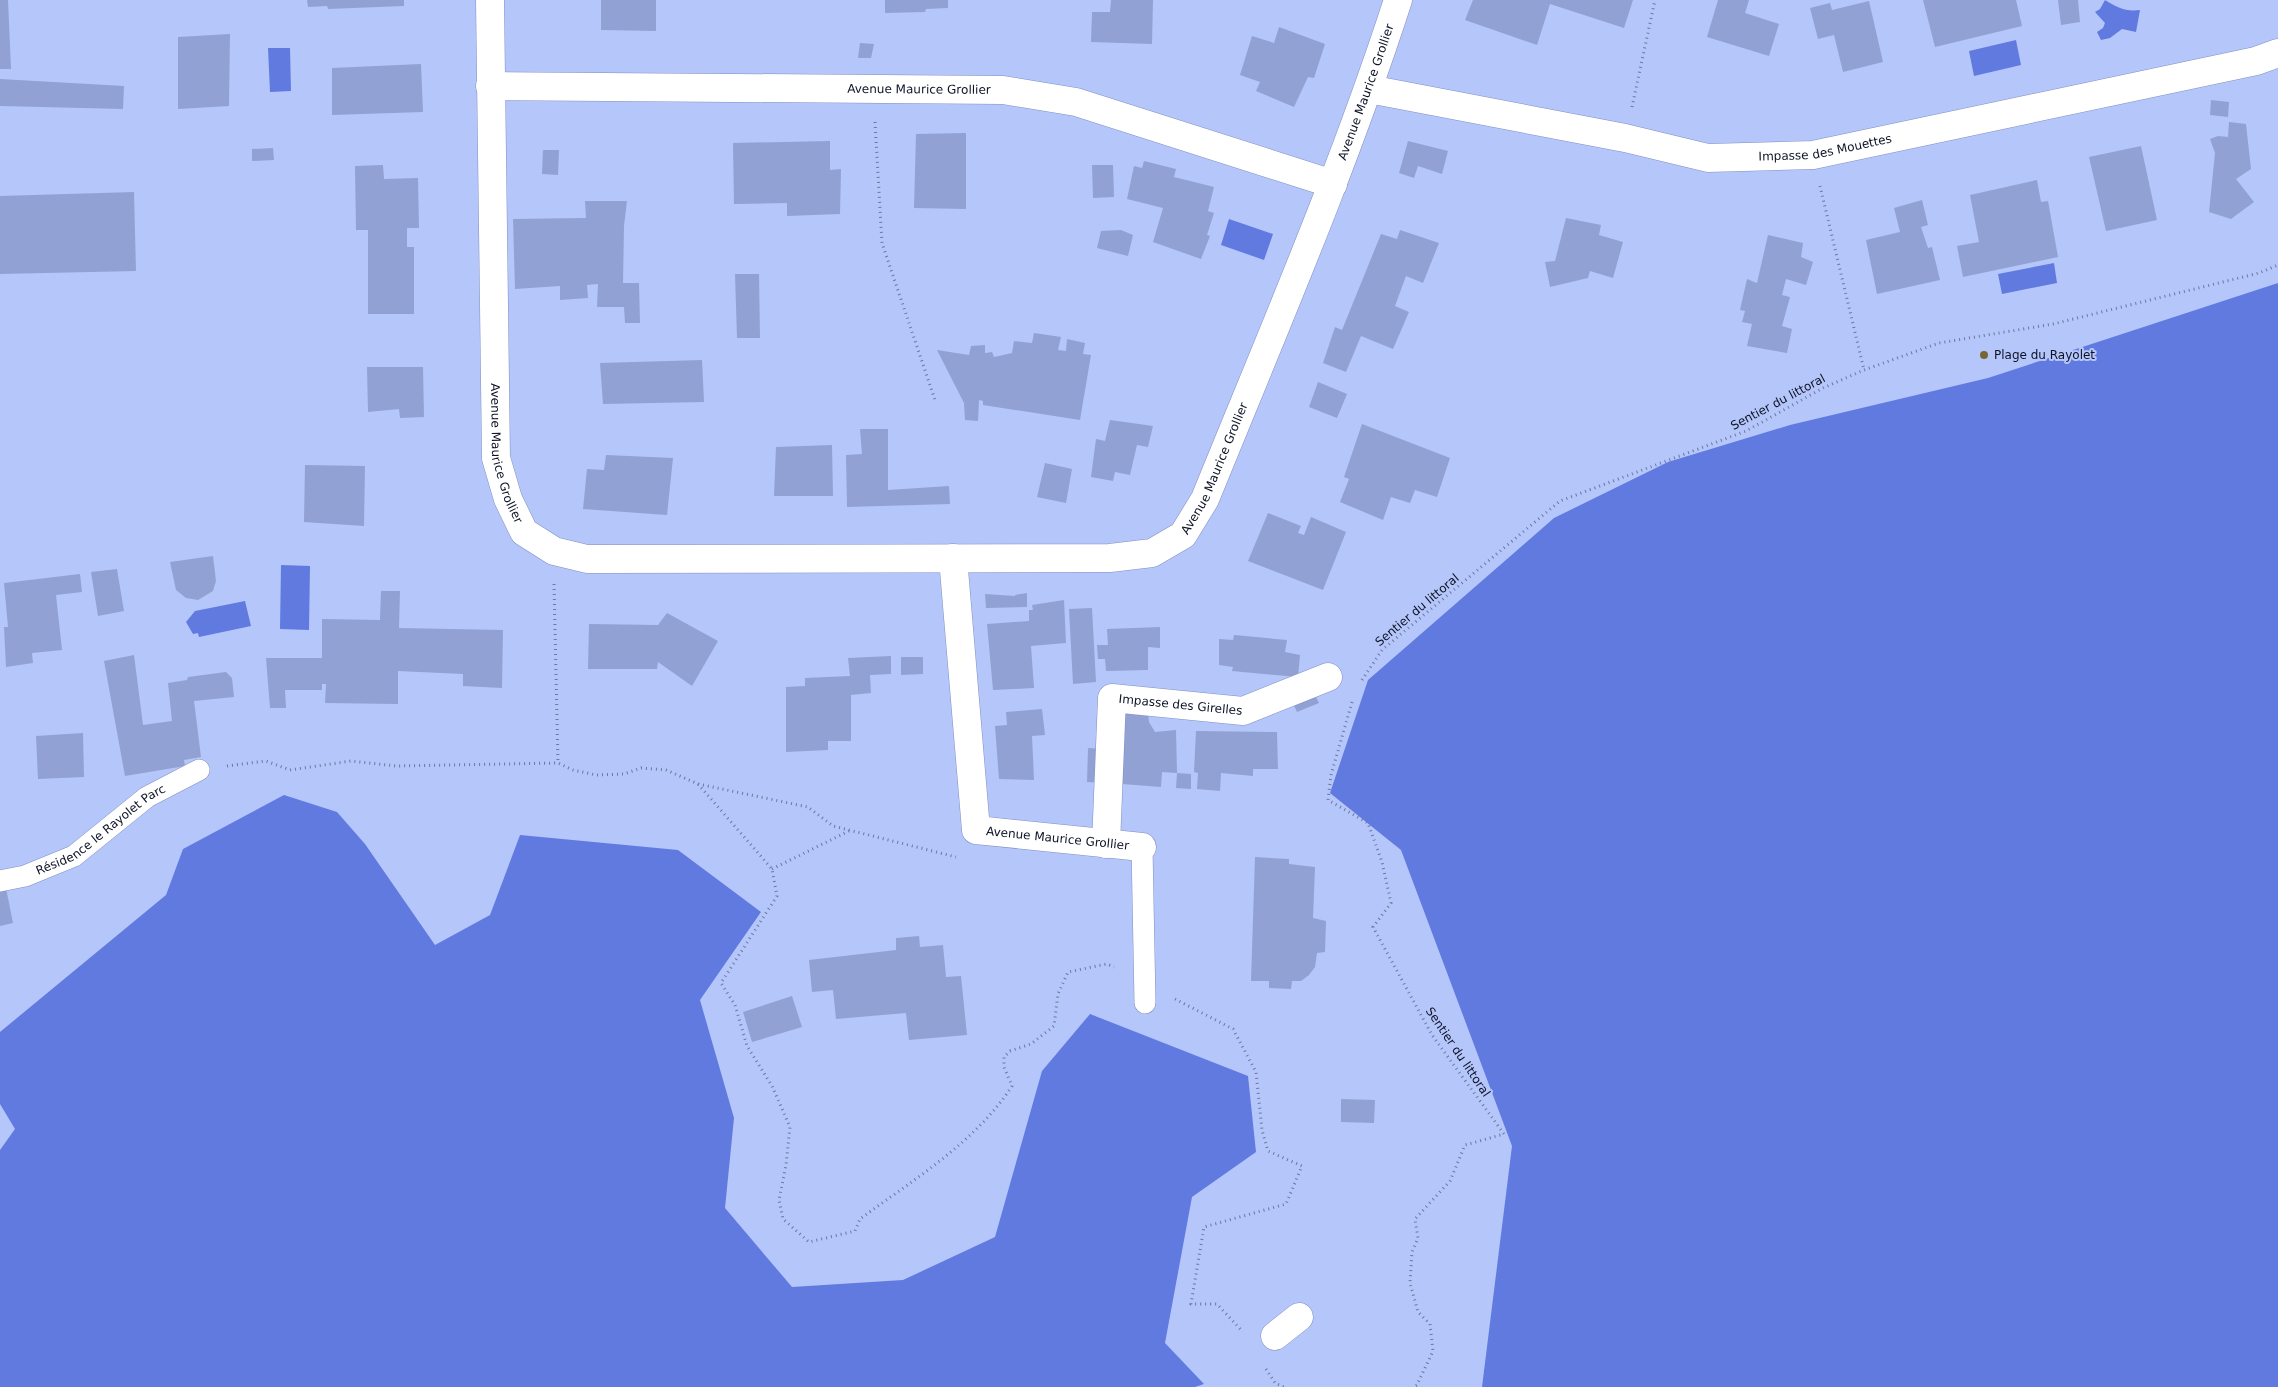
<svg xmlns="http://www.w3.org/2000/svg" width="2278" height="1387" viewBox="0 0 2278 1387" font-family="'DejaVu Sans',sans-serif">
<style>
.water{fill:#617ae0}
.building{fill:#91a1d3}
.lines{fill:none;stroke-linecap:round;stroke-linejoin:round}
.service-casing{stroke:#808fc1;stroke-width:22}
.minor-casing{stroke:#808fc1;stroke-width:29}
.path{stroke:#6c789e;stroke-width:3;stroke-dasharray:1 4;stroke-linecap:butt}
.service{stroke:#fff;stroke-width:21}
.minor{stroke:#fff;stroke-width:28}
.poi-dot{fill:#776634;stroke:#b5c6fa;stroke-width:2}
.labels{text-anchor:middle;stroke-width:4;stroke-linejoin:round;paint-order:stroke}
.street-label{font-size:12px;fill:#0d1225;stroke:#b5c6fa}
.poi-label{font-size:12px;fill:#0d1225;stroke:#b5c6fa;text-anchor:start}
</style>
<rect width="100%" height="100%" fill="#b5c6fa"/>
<path class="water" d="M2105 0C2117 7 2125 12 2140 10L2136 32 2122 29 2110 38 2101 40 2097 32 2103 28 2105 23 2095 12 2100 9Z
M2016 40 2021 65 1974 76 1969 51Z
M268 48H290L291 91 270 92Z
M1229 219 1273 234 1264 260 1221 245Z
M2054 263 2057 283 2002 294 1998 274Z
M2278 283V1387H1482L1512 1146 1401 850 1330 793 1368 680 1554 518 1668 462 1790 425 1988 378Z
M281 565 310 566 309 630 280 629Z
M245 601 251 626 199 637 198 633 193 634 186 622 195 611Z
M284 795 337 812 365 844 435 945 490 915 520 835 678 850 761 912 700 1000 734 1118 725 1208 792 1287 903 1280 995 1237 1042 1071 1090 1014 1248 1076 1256 1152 1192 1197 1165 1343 1204 1384 1195 1387H0V1150L15 1129 0 1104V1032L166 895 183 849Z"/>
<path class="building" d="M0 0H8L11 69H0Z
M307 0H404V6L328 9 327 6 308 7Z
M601 0H656V31L601 30Z
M885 0H948V8L926 9 925 12 885 13Z
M1111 0H1153L1152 44 1091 42 1092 12H1110Z
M1473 0H1633L1624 28 1550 4 1537 45 1465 20Z
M1718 0H1749L1745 13 1779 24 1769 56 1707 37Z
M1923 0H2016L2022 26 1935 47Z
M2058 0H2078L2080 22 2061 25Z
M1869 1 1883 62 1843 72 1834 35 1818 39 1810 8 1830 3 1832 10Z
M1279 27 1325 44 1314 78 1308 77 1294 107 1256 91 1260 82 1240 75 1252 36 1274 43Z
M230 34 229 106 178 109V37Z
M860 43 874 44 871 58H858Z
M421 64 423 112 332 115V68Z
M0 79 124 86 123 109 0 106Z
M2211 100 2229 102 2228 117 2210 115Z
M2229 122 2246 124 2251 169 2236 179 2254 202 2231 219 2209 212 2215 153 2210 139 2218 136 2228 137Z
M966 133V209L914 208 916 134Z
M830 141V170L841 169 840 214 787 216V203L734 204 733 143Z
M1408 141 1448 151 1442 174 1418 166 1414 178 1399 173Z
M2141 146 2157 220 2106 231 2089 157Z
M273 148 274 160 252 161V149Z
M543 150H559L558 175 542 174Z
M1144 161 1176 169 1174 177 1214 187 1208 211 1214 213 1207 235 1210 236 1201 259 1153 242 1163 208 1127 199 1134 166 1142 168Z
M383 165 384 179 418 178 419 228H407V247H414V314H368V230H356L355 166Z
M1092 165H1113L1114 197 1093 198Z
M2037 180 2041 202 2048 201 2058 257 1963 277 1957 246 1979 242 1970 195Z
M134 192 136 271 0 274V196Z
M1922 200 1928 225 1921 227 1928 248 1932 247 1940 280 1877 294 1866 240 1900 232 1894 208Z
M585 201H627L624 226 623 283H639L640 323H625L624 307H597L598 284 587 285 588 298 560 300V286L515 289 513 219 586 218Z
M1566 218 1601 225 1599 235 1623 242 1613 278 1590 271 1588 278 1550 287 1545 262 1555 261Z
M1121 230 1133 235 1128 256 1097 248 1101 231Z
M1400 230 1439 243 1423 283 1406 276 1395 306 1409 312 1393 349 1361 336 1346 372 1323 363 1335 327 1342 330 1381 234 1397 239Z
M1768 235 1803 243 1801 257 1813 262 1806 285 1786 279 1782 295 1790 297 1782 326 1792 329 1787 353 1747 346 1752 324 1742 322 1745 311 1740 310 1747 279 1757 283Z
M735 274H759L760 338H737Z
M1034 333 1061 337 1058 350 1066 351 1067 339 1085 343 1083 354 1091 355 1080 420 983 405V401L979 400 978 421 965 420 964 403 937 350 969 355 971 346 985 345V353L992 352 994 357 1012 353 1014 341 1032 343Z
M702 360 704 402 603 404 600 363Z
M367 367H423L424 417 400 418 399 409 368 412Z
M1318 382 1347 394 1337 418 1309 407Z
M1110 420 1153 426 1148 447 1137 445 1130 475 1115 472 1113 481 1091 477 1096 439 1105 441Z
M1362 424 1450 458 1437 497 1415 490 1410 503 1391 497 1383 520 1340 502 1349 479 1344 477Z
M860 429H888V490L949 486 950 504 847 507 846 455 862 454Z
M832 445 833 496H774L776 447Z
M606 455 673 458 667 515 583 509 587 469 604 470Z
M1045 463 1072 469 1066 503 1037 497Z
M305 465 365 466 364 526 304 522Z
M1268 513 1301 526 1298 533 1304 535 1311 517 1346 532 1323 590 1248 561Z
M213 556 216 581 213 591 198 600 186 598 176 590 170 562Z
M117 569 124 611 98 616 91 572Z
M80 574 82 592 56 595 62 650 32 653 33 663 6 667 4 627H8L4 583Z
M381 591H400L399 628 503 630 502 688 463 686V674L398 671V704L325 703 326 684H322V690H285L286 708H270L266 658H322V619L380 620Z
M1027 593V607L986 608 985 594 1015 596V595Z
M1064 600 1066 643 1031 646 1034 688 993 690 987 624 1029 621V610H1033L1032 605Z
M1092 608 1096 682 1073 684 1069 609Z
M667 613 718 641 692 686 658 662 657 669H588L589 624 658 625Z
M1160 627V648L1148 647V670L1106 671 1105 659H1098L1097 645H1108L1107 629Z
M1234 635 1287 640 1285 652 1300 655 1298 677 1232 671 1233 667 1219 665V639L1233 640Z
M134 655 143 725 172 721 168 683 187 680 188 677 226 672 232 678 234 697 194 701 201 757 184 760 185 766 125 776 104 661Z
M891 656V674L870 675 871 693 851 695V741H828V750L786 752V687L805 686V678L850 676 848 658Z
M901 657H923V674L901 675Z
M1323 686 1327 692 1316 697 1319 703 1297 712 1292 701Z
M1123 705H1147L1149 722 1155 732 1176 730 1177 773 1162 772 1161 787 1122 784Z
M1042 709 1045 735 1032 736 1034 780 999 779 995 726 1007 725 1006 712Z
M1196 731 1277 732 1278 769H1253V776L1221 773 1220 791 1197 789 1198 773 1194 772Z
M83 733 84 777 38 779 36 736Z
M1088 748 1103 749 1102 783 1087 782Z
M1177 773 1191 774V789L1176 788Z
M1255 857 1289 859V864L1315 867 1313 918 1326 921 1325 952 1317 953 1315 967 1309 975 1301 981H1292L1291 989 1269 988V981H1251Z
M6 888 13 923 0 926V889Z
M919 936 920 947 943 945 946 977 961 976 967 1035 909 1040 906 1013 836 1019 833 990 812 992 809 960 896 950V938Z
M792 996 802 1027 752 1042 743 1012Z
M1341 1099 1375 1100 1374 1123 1341 1122Z"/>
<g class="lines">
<g class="service-casing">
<g id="service">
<path d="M1142 847 1145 1003"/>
<path id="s1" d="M0 881 25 876 74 856 147 797 199 770"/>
</g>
</g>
<g class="minor-casing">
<g id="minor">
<path id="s2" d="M490 0 496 458 508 499 524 532 554 551 587 559 1110 558 1152 553 1183 535 1205 499C1272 334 1343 170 1398 0"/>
<path id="s3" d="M490 86 1003 90 1076 102 1333 184"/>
<path id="s4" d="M1369 89 1625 138 1708 158 1813 155 2256 61 2278 53"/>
<path id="s5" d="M953 558 976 830 1142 847"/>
<path id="s6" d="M1106 844 1112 698 1243 711 1328 677"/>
<path d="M1275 1336 1299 1317"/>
</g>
</g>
<path class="path" d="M1632 107 1655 0
M875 122 882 243 935 400
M1820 186 1864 370
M554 584 558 763
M1362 680 1382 650 1560 501 1746 431 1823 388 1864 370 1939 343 2053 324 2259 273 2278 265
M1352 702 1331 775 1328 800 1368 823 1382 862 1391 903 1373 927 1432 1035 1504 1134 1465 1145 1450 1181 1415 1219 1418 1238 1412 1252 1410 1283 1418 1312 1430 1324 1433 1351 1417 1385 1413 1387
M227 766 266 761 290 770 351 761 396 766 558 763 573 770 596 775 624 774 641 768 666 770 698 784 772 869 777 896 721 983 735 1005 747 1046 772 1086 790 1127 786 1165 779 1200 783 1219 809 1242 855 1231 860 1219C913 1180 976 1142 1012 1086L1004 1067V1057L1010 1051 1031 1044 1054 1026 1058 994 1068 972 1107 964 1114 967
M698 784 808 807 833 826 956 857
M772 869 849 831
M1175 999 1233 1029 1256 1072 1262 1130 1268 1151 1302 1166 1286 1204 1204 1227 1191 1304H1217L1243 1332
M1266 1369 1275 1383 1284 1387"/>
<use href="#service" class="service"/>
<use href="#minor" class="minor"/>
</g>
<circle class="poi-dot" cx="1984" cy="355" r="5"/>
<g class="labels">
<g class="street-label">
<text dy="4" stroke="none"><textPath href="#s3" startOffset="429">Avenue Maurice Grollier</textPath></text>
<text dy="4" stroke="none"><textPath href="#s2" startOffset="1688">Avenue Maurice Grollier</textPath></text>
<text dy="4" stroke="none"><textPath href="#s4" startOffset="464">Impasse des Mouettes</textPath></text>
<text transform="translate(1778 402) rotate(-28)" y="4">Sentier du littoral</text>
<text dy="4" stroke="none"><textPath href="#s2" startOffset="455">Avenue Maurice Grollier</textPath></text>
<text dy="4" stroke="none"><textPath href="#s2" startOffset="1282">Avenue Maurice Grollier</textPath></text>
<text transform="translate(1417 610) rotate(-40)" y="4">Sentier du littoral</text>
<text dy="4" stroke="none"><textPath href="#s6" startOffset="215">Impasse des Girelles</textPath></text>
<text dy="4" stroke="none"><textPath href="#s1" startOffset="115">Résidence le Rayolet Parc</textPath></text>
<text dy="4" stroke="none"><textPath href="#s5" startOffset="355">Avenue Maurice Grollier</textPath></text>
<text transform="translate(1458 1052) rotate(56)" y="4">Sentier du littoral</text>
</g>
<g class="poi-label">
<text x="1994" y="359">Plage du Rayolet</text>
</g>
</g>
</svg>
